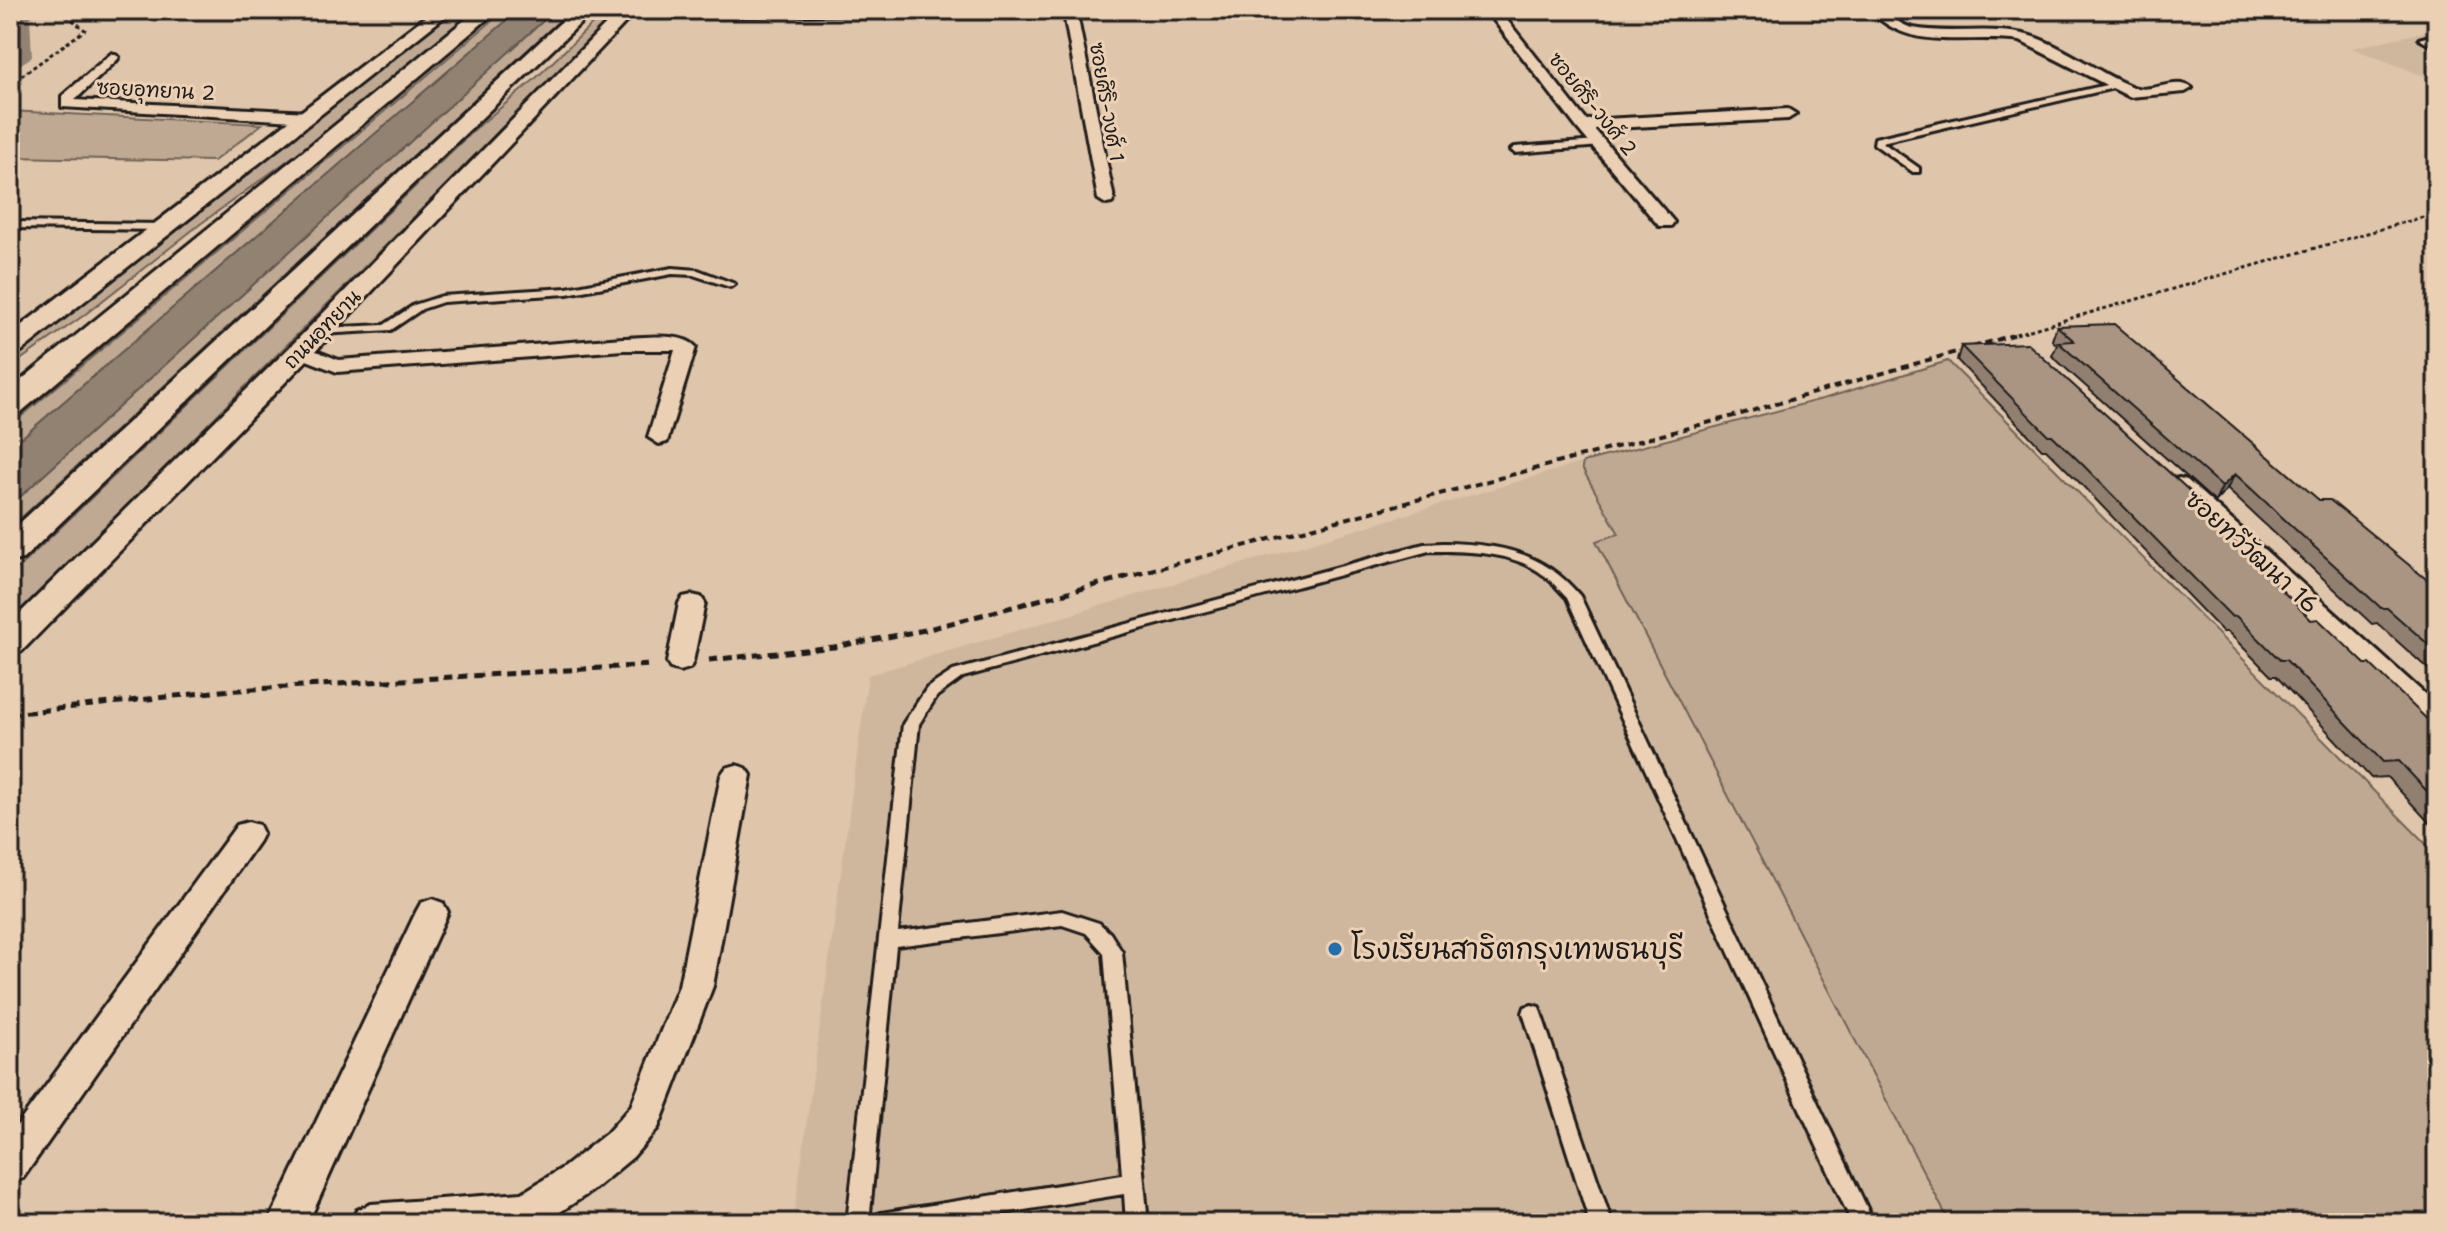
<svg xmlns="http://www.w3.org/2000/svg" width="2447" height="1233" viewBox="0 0 2447 1233" font-family="'Shantell Sans','Playpen Sans Thai',sans-serif">
<style>
.built{fill:#cfb79e}
.green{fill:#bfa992;stroke:#6e6257;stroke-width:2}
.water{fill:#928272;stroke:#635950;stroke-width:2}
.lines{fill:none;stroke-linecap:round;stroke-linejoin:round}
.canal{fill:#928272;fill-rule:evenodd}
.service-casing{stroke:#1c1c1c;stroke-width:6}
.minor-casing{stroke:#1c1c1c;stroke-width:6}
.tertiary-casing{stroke:#1c1c1c;stroke-width:6}
.secondary-casing{stroke:#1c1c1c;stroke-width:6}
.path-far2{stroke:#1c1c1c;stroke-width:3;stroke-dasharray:4 3;stroke-linecap:butt}
.path-far1{stroke:#1c1c1c;stroke-width:4;stroke-dasharray:7 5;stroke-linecap:butt}
.path{stroke:#1c1c1c;stroke-width:5;stroke-dasharray:9 6;stroke-linecap:butt}
.service{fill:#ecd0b3;fill-rule:evenodd}
.minor{fill:#ecd0b3;fill-rule:evenodd}
.tertiary{fill:#ecd0b3;fill-rule:evenodd}
.secondary{fill:#ecd0b3;fill-rule:evenodd}
.wall{fill:#918070;stroke:#1c1c1c;stroke-width:2}
.shaded-wall{fill:#76685b;stroke:#1c1c1c;stroke-width:2}
.building{fill:#a99582;stroke:#1c1c1c;stroke-width:2}
.poi-dot{fill:#1f6fb2;stroke:#ecd0b3;stroke-width:3}
.labels{text-anchor:middle;stroke-width:6;stroke-linejoin:round;paint-order:stroke}
.far-street-label{font-size:20px;fill:#1c1c1c;stroke:#ecd0b3}
.street-label{font-size:24px;fill:#1c1c1c;stroke:#ecd0b3}
.near-poi-label{font-size:28px;fill:#1c1c1c;stroke:#ecd0b3;text-anchor:start}
</style>
<rect width="100%" height="100%" fill="#dfc5aa"/>
<filter id="ink" filterUnits="userSpaceOnUse"><feTurbulence type="fractalNoise" baseFrequency=".0125" numOctaves="2"/><feDisplacementMap in="SourceGraphic" scale="16" xChannelSelector="R" yChannelSelector="G"/><feConvolveMatrix kernelMatrix="1 2 1 2 8 2 1 2 1" color-interpolation-filters="sRGB"/></filter>
<g filter="url(#ink)">
<path class="built" d="M2437 29V81L2352 48Z
M1583 462 1582 468 1984 1223H793L868 675Z"/>
<path class="green" d="M455 10H478L320 137 199 225 83 316 10 367V360Z
M505 10H519L10 448V426Z
M555 10H571L10 528V506Z
M607 10H620L10 623V576L475 129 535 79Z
M10 111 262 124 214 161 10 157Z
M1948 361 2437 855V1223H1950L1596 541 1619 534 1582 468 1583 462 1826 398Z"/>
<path class="water" d="M519 10H555L10 506V448Z"/>
<g class="lines">
<path class="canal" d="M18 10H39L30 18 32 57 10 71 12 16Z"/>
<g class="service-casing">
<path id="service" d="M2437 34V38L2430 40 2437 44V49L2419 39Z
M2115 83 2119 85 2118 87 1882 142 1919 168V172H1913L1874 144 1875 138Z
M1598 141 1601 142V146L1515 153 1511 150 1515 147Z
M10 222 165 224 170 227 165 230 10 228Z
M672 268 698 270 735 284 730 287 693 275 672 274 567 294 443 302 422 309 391 330 321 334 316 331 321 328 384 325 414 305 442 296 567 288Z
M1443 543C1498 544 1543 551 1580 596L1874 1223H1852L1567 598C1560 591 1553 582 1545 576 1514 551 1467 551 1429 551L963 677 937 696 919 724 898 932 1062 911 1099 923 1110 933 1122 952 1148 1223H1126L1124 1194 943 1223H870L874 1216 881 1213 1122 1175 1104 953 1086 933 1062 925 896 946 869 1223H847L903 724 927 688 953 671 1424 544Z
M1532 1005 1539 1007 1541 1013 1612 1223H1590L1523 1013 1525 1007Z"/>
</g>
<g class="minor-casing">
<path id="minor" d="M867 10 861 14 625 18 619 14 632 10Z
M920 10H1101L1095 14H1077L1114 199 1112 203 1106 204 1098 199 1064 14H926Z
M1486 10H1499L1586 120 1788 109 1796 114 1788 119 1594 129 1674 222 1671 226H1659L1577 128Z
M1870 10C1892 10 1894 24 1913 28 1950 35 1987 26 2023 34 2057 41 2099 74 2133 87 2151 94 2177 76 2192 88L2185 92 2130 97 2020 41C1968 33 1910 54 1870 10Z
M112 53 119 57 117 60 75 100 310 112 318 117 310 122 62 107V96Z
M623 338C644 338 681 331 696 347L667 442 659 444 648 437 675 350H623L337 372 294 355 291 351 301 345 339 360Z
M2179 478 2187 480 2437 705V731L2427 728 2171 490 2167 485 2171 480Z
M692 595 701 597 705 603 693 662 690 668 680 671 670 668 667 662 679 603 683 597Z
M736 765 746 768 751 775 713 986 663 1116 658 1128 633 1157 592 1191 557 1214 559 1223H351L357 1210 371 1204 522 1193 564 1167 607 1133 631 1106 679 986 721 775 726 768Z
M248 822 259 825 263 833 259 841 23 1178 10 1183V1135L237 825Z
M432 899 443 903 448 912 308 1223H268L416 912 421 903Z"/>
</g>
<g class="tertiary-casing">
<path id="tertiary" d="M434 10H453L19 353 10 355V334Z
M620 10H637L310 357 22 651 10 654V623L292 345Z"/>
</g>
<g class="secondary-casing">
<path id="secondary" d="M477 10H498L21 412 10 414V389Z
M574 10H594L23 559 10 562V532Z"/>
</g>
<path class="path-far2" d="M1237 10 1239 15 1258 23
M10 84 85 30 60 10
M2009 336 2437 213"/>
<path class="path-far1" d="M1973 347 2016 334
M1149 571 1741 414 1963 350"/>
<path class="path" d="M709 660 834 647 925 630 1156 569
M10 714 221 691 651 665"/>
<use href="#service" class="service"/>
<use href="#minor" class="minor"/>
<use href="#tertiary" class="tertiary"/>
<use href="#secondary" class="secondary"/>
</g>
<path class="wall" d="M1936 10H1996L1995 12 1940 13Z
M2057 326 2319 500 2437 588V677L2377 623 2372 624 2227 489 2215 502 2052 356 2057 345 2052 340Z
M1961 346 2203 510 2311 620 2365 664 2437 729V831L2387 777 2371 778 2276 676H2271L2228 632H2223L2078 481 2046 449H2042L1957 360Z"/>
<path class="shaded-wall" d="M2235 474 2227 489 2215 502 2222 487Z"/>
<path class="building" d="M2114 324 2319 500H2330L2437 588V652L2387 608H2381L2235 474 2222 487 2058 342 2074 341 2057 326Z
M2027 343 2205 505 2202 509 2311 620 2318 619 2365 664H2370L2437 729V802L2399 761 2383 762 2286 660H2280L2236 616 2232 617 2084 466 2052 435H2048L1961 346Z"/>
</g>
<circle class="poi-dot" cx="1335" cy="949" r="8"/>
<g class="labels">
<g class="far-street-label">
<text transform="translate(156 90) rotate(3)" y="7">ซอยอุทยาน 2</text>
<text transform="translate(1107 102) rotate(80)" y="7">ซอยศิริ-วงศ์ 1</text>
<text transform="translate(1593 104) rotate(51)" y="7">ซอยศิริ-วงศ์ 2</text>
<text transform="translate(322 329) rotate(-46)" y="7">ถนนอุทยาน</text>
</g>
<g class="street-label">
<text transform="translate(2252 552) rotate(42)" y="8">ซอยทวีวัฒนา 16</text>
</g>
<g class="near-poi-label">
<text x="1351" y="959">โรงเรียนสาธิตกรุงเทพธนบุรี</text>
</g>
</g>
<rect width="2447" height="1233" fill="none" stroke="#ecd0b3" stroke-width="40"/>
<rect x="20" y="20" width="2407" height="1193" fill="none" stroke="#1c1c1c" stroke-width="3" filter="url(#ink)"/>
</svg>
